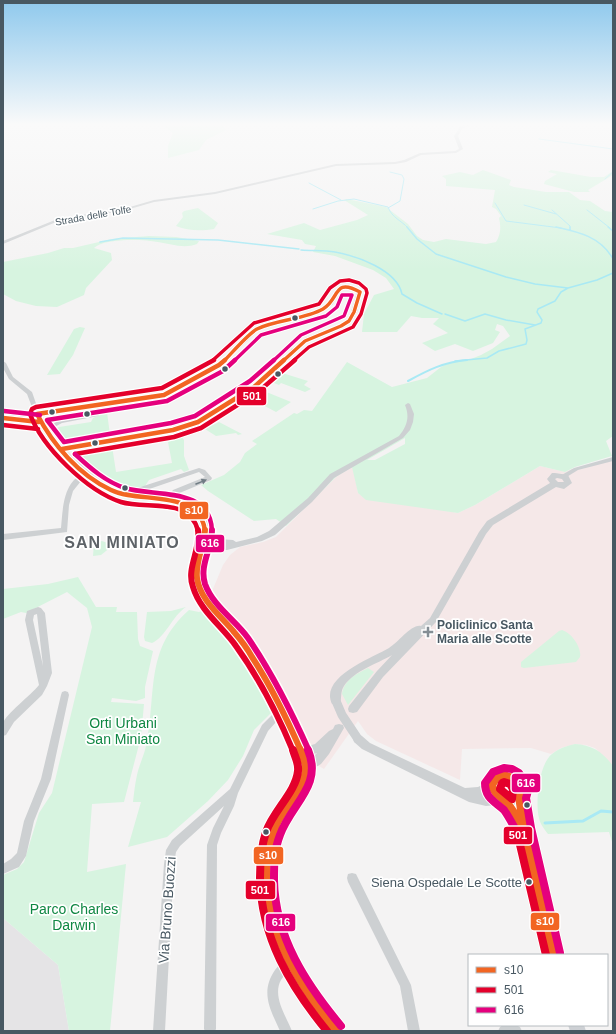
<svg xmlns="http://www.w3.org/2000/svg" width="616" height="1034" viewBox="0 0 616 1034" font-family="Helvetica,sans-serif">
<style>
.education{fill:#e5e4e6}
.medical{fill:#f5e8e8}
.green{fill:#d7f4e0;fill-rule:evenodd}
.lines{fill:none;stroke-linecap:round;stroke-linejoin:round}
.stream-far3{stroke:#a9e9f4;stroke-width:1}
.stream-far2{stroke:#a9e9f4;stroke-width:1.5}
.stream-far1{stroke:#a9e9f4;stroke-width:2}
.stream{stroke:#a9e9f4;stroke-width:3}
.minor-tunnel-far1{stroke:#c9cccf;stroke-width:5;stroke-dasharray:5 2.5;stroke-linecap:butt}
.minor-tunnel{stroke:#c9cccf;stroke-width:6;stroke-dasharray:6 3;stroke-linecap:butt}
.minor{fill:#cdd0d2;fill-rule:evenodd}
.tertiary{fill:#cdd0d2;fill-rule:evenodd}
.secondary{fill:#cdd0d4;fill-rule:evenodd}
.tertiary-bridge{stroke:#cdd0d2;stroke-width:9}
.bus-1-far3-casing{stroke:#fff;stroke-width:5.5}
.bus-1-far2-casing{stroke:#fff;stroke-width:7}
.bus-1-far1-casing{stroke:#fff;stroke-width:9}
.bus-1-casing{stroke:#fff;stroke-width:10}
.bus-2-far3-casing{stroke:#fff;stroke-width:5.5}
.bus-2-far2-casing{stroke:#fff;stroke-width:7}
.bus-2-far1-casing{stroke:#fff;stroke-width:9}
.bus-2-casing{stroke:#fff;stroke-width:10}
.bus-3-far3-casing{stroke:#fff;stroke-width:5.5}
.bus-3-far2-casing{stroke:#fff;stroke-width:7}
.bus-3-far1-casing{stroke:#fff;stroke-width:9}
.bus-3-casing{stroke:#fff;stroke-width:10}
.bus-1-far3{stroke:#f26522;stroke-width:3.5}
.bus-1-far2{stroke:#f26522;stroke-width:4.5}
.bus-1-far1{stroke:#f26522;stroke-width:6}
.bus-1{stroke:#f26522;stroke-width:8}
.bus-2-far3{stroke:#e4002b;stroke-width:3.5}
.bus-2-far2{stroke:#e4002b;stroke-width:4.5}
.bus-2-far1{stroke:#e4002b;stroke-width:6}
.bus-2{stroke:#e4002b;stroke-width:8}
.bus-3-far3{stroke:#e5007d;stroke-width:3.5}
.bus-3-far2{stroke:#e5007d;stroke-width:4.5}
.bus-3-far1{stroke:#e5007d;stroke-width:6}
.bus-3{stroke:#e5007d;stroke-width:8}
.oneway{fill:#707c84}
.bus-dot{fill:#485862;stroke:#fff;stroke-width:1.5}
.poi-dot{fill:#848e95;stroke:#fff;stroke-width:1.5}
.labels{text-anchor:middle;stroke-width:3.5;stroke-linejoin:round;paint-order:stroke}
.far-street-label{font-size:10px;fill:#485862;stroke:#fff}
.poi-label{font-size:12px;font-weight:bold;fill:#485862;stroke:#fff;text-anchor:start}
.near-bus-label{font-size:13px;fill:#485862;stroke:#fff;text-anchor:end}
.near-park-label{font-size:14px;fill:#0f8743;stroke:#fff}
.near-street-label{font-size:14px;fill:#485862;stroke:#fff}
.district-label{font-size:16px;font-weight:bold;letter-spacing:1px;fill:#5e6368;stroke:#fff}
.line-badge{stroke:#fff;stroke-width:1.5}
.badge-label{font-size:11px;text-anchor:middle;font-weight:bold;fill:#fff}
</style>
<rect width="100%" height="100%" fill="#f4f3f3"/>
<path class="education" d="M3 918 58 965 69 1031H3Z"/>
<path class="medical" d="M613 460V766L595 748 586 745 575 744 561 748 551 754 531 748 462 749 460 780 376 741 367 734 358 721 324 769 310 761 263 659 254 644 210 596 223 565 230 555 240 547 263 542 276 537 337 476 353 467 358 493 458 513 475 505 540 466 565 472 572 469 578 470Z"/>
<path class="green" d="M162 125H223L226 130 206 140 199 150 168 158V146L173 133Z
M483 170 511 180 509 185 514 187 546 192H569L580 200 590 201 605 211 613 212V436L606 441 612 456 575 467 565 472 540 466 475 505 458 513 366 500 358 493 352 467 337 476 286 526 276 519 254 521 208 491 201 485 224 475 240 462 245 453 257 444 252 441 294 413 297 414 304 410 312 411 347 362 392 387 427 378 441 367 451 362 471 359 481 355 492 349 510 336 503 326 497 324 495 330 500 332 493 343 473 351 455 344 435 351 422 343 448 333 433 324 439 318H422L411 316 397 332H362L364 314 374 295 394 289 386 278 373 270 335 256 313 252 316 246 305 244 302 240 267 234 304 223 320 230 357 220 368 215 344 200 347 199 386 207 408 224 417 236 423 240 434 242 446 239 486 244 496 242C501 234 501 227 499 218L501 216 496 209 492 207 495 190 446 186V179L442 176 460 172 473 175ZM405 438V444L375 460H367Z
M551 170 591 177H604L613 171V175L588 190 590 192H574L544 184 545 181 557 174 548 172Z
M198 208 218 223 214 229C202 231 188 231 176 226L183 217 182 213 184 211Z
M149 236 176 237 199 241 197 244C184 249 171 244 158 242 143 239 104 238 94 248L111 253 112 260 86 288 84 295 57 307 36 306 16 301 3 294V262L48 253 64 248H73L112 239Z
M80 327 85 328 73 355 60 374 47 375 74 329Z
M279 372 308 381 304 385 311 389 305 392 281 383 279 385 269 381Z
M259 389 291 402 276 412 248 397Z
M107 412 110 435 72 441V444C63 445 59 440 53 433V431L59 427 91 422 93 418Z
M219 422 242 434 238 435 236 433 216 436 205 429Z
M182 437 184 440V456L189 470 184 472 181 469 149 480 145 486 124 490 106 482 95 474 81 463 72 454 74 451 112 446 116 472 172 463 168 442Z
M102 541 110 544 111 547 101 555 93 556 94 543Z
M78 577 96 607H117L116 612H137L138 639 140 646 153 651 145 687V698L136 701 112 698 111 702 144 704 141 737 124 802 92 804 87 872 126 864 110 1031H69L58 965 3 918V875L17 869 24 862 39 813 52 793 92 627 87 608 67 592 26 613 21 612 3 619V589L48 584Z
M186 607C172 616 166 637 152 643L145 641 144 637 147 612 171 611Z
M206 609 241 654 272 712 254 730 243 756 228 780 208 801 167 837 128 847 141 802H133C134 793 135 784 137 775 139 765 144 756 146 746 157 693 144 650 189 610L199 612Z
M562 630C572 633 582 648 580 657L576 662 524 668 521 667V662L559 631Z
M368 668 374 672 348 705 342 694C344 680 356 674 368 668Z
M575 744C592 745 603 752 613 766V845L609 832 548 834C545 830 540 824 539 818 535 802 539 764 552 754 559 748 567 746 575 744Z"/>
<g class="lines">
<path class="stream-far3" d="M539 139 613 149
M605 179 613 172
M309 183 341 200
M495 203 506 221 561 228
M524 205 556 214
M388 208 400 201 404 179 402 175 390 172
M313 209 338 201 354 199 388 207C392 218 401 220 408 228
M552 210 570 226V228
M587 210 610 228"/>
<path class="stream-far2" d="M407 227 417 239 436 254 506 277 535 284 568 288
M556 227C579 232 601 237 613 259
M570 227V230
M608 227 613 231
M100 242 123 238 218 240 299 249
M301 250C312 251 324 250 335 252 357 256 397 270 402 294L417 303 442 314
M445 314 465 321 485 314 506 320 535 325
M455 361 487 358 499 351 526 344 527 340 525 329 541 323 542 320 537 312 538 309 555 301 561 292 568 288 597 280 613 273"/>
<path class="stream-far1" d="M408 381C428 370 444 362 467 360"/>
<path class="stream" d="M545 823 583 821 601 811 613 812"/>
<path class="minor-tunnel-far1" d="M287 358 294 350"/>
<path class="minor-tunnel" d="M274 370 282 363
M254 387 264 379
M231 402 243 395
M210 415 223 407
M179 429 194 423
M144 435 161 432
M113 441 133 437"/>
<path class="minor" d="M464 125H469L462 129 458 136 463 149 456 153 421 155 406 162 395 164 336 166 215 194 154 202 123 211 61 220 3 244V241L60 218 123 209 154 200 215 192 336 164 395 162 404 160 420 153 455 151 459 149 454 136 460 127Z
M349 286 362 291 357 312 351 322 343 327 309 340 296 351 294 352 291 350 305 338 339 325 347 320 351 312 357 292 349 289H341L339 291 333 304 324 311 259 330 221 366 171 394 157 399 103 406 104 412 98 416 62 423 45 432 42 430 43 429 58 421 94 414 98 411 97 407 35 415 27 394 9 379 3 368V361L6 363 13 377 32 392 39 412 156 395 167 392 217 364 255 328 320 309C323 307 326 305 328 303 338 292 329 288 349 286Z
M287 356 290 358 284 364H280V362Z
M274 368 277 370 276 371 266 380H262V378Z
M254 385 256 386V388L245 396H241V394Z
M231 400 233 401V403L225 408H221V406Z
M408 403 410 404 414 414 413 422 410 430 403 438 334 478 312 502 275 535 262 541 227 550H200L199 548 203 545H221L202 543 201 541 205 538 233 540 236 542 257 537 269 531 308 498 330 474 399 436C407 426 410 417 405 405Z
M210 413 213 415 212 416 194 425 191 423Z
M179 427 181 428 182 429 181 430 161 434 158 432 161 430Z
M144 433 147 435 146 436 133 439 130 437 131 436Z
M113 439 115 440 116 441 115 442 62 451 59 449 62 447Z
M613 457V461L578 470 565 478H563L560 476 574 468Z
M199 468 205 470 212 478 211 480 177 494 170 502H168L165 500 173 490 205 477 199 472 126 497H122L121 495 122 493Z
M87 472 90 474 81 481 73 491 69 505 67 532 3 540V534L61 528C63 507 63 480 87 472Z
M38 607 41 608 45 613 52 673 47 686 42 695 14 722 6 735 3 736C3 732 2 727 3 723 6 714 31 695 39 685L25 620 27 611ZM37 614 43 666 33 620 34 615Z
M65 691 68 692 69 695 51 779 34 821 26 856 19 867 3 874V864L11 859 17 853 24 821 41 779 61 695 62 692Z
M281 708 284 709 285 712 268 731 238 793 234 806 221 833 217 845 216 1029 215 1031H205L204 1029 207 845 213 828 224 806 180 846 176 852 174 864 165 1031H153L164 864 166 850 172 840 230 789 262 725 278 709Z
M352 873 356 874 411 985 420 1031H408L400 986 348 882 347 878 348 874Z
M289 957 293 959 295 963C292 970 285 974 281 980 272 996 286 1016 292 1031H280C270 1009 260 992 275 970 279 965 283 960 289 957Z
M503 1025H516L520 1027 522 1031H498L500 1027Z"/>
<path class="tertiary" d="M37 412 39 413C44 420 47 427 51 433 66 453 102 487 126 493 150 499 179 492 199 510 224 534 194 558 202 584 210 608 235 624 249 644 271 676 287 712 305 747L315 744 329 731 333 729 335 725 339 724 343 725 344 728 329 754 321 764 311 770 305 788 281 827 273 856 272 883 276 911 283 937 293 959 307 984 323 1006 341 1026 343 1031H327C281 978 241 898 269 828 276 810 299 787 301 770 301 765 299 759 297 755 293 743 286 731 281 720 268 693 255 666 237 642 223 623 203 609 195 586 185 562 215 533 192 513 176 499 152 502 132 499 95 494 49 450 35 416L3 420V416ZM317 753 310 760 308 756Z
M552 473H555L568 475 572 483 564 489 556 487 493 525 486 534 436 622 383 677 357 712 353 713 349 712 348 709 349 706 377 671 392 655C377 664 355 670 344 686 340 692 342 698 340 704L336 705 332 704C319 677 372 658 389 648 398 643 411 624 421 626L430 618 479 532 487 521 550 483 547 479ZM557 478 562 479 564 482H558L555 479Z
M358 734 362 736 370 743 465 788 478 787 492 780 496 781 497 785 496 789 483 796 501 795 505 796 507 800 505 804 486 806 469 802 362 749 354 742 353 739 354 736Z"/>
<path class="secondary" d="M501 770 510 771 519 775 522 778 527 788 525 804 530 829 560 955H546L517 831 501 806 492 801 489 798 486 789V784L490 775ZM501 781 507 782 513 786 514 793C506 798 498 794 498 784Z
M568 1025H584L586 1031H570Z"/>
<path class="tertiary-bridge" d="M336 701 342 715 358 739"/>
<g class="bus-1-far3-casing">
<path id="bus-1-far3" d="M224 361C232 353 248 334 257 329 275 320 306 319 323 309 340 299 333 277 360 292L354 312 349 321 341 326 305 341 283 361"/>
</g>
<g class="bus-1-far2-casing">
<path id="bus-1-far2" d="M37 414C53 445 79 475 111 490 139 504 200 488 205 531
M37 414 164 395 219 365 225 360
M3 418 39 422
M62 449 173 430 198 422 254 387 284 360"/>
</g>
<g class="bus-1-far1-casing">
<path id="bus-1-far1" d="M205 530C204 546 195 562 197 578 200 600 221 616 234 632 241 640 247 648 252 657 271 686 287 719 301 751"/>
</g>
<g class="bus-1-casing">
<path id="bus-1" d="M300 750C303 756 305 761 306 767 307 784 284 808 277 823 245 898 290 974 336 1031
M504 775 515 779 520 786 521 791 519 797 524 829C519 821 514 812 508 804 502 797 494 795 492 785L497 777Z
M524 829 553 955"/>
</g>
<g class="bus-2-far3-casing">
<path id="bus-2-far3" d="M212 361 254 323 319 304 330 288 340 281 349 280 359 283 366 289 367 293 361 314 353 327 309 347 293 361"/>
</g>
<g class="bus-2-far2-casing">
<path id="bus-2-far2" d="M3 425 38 429
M75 454 174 437 201 428 258 392 295 360
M198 531C190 496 146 510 121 502 87 491 42 447 30 414L32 409 36 407 162 388 214 360"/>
</g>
<g class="bus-2-far1-casing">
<path id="bus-2-far1" d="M198 530C201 550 186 568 193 587 200 611 223 627 236 646 259 678 278 715 293 751"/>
</g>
<g class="bus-2-casing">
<path id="bus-2" d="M293 750C295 757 299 763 298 771 296 792 273 811 266 832 261 847 260 862 260 878 261 937 290 986 327 1031
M504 782 510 784 513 789 512 799 500 789 502 783Z
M517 832 546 955"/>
</g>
<g class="bus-3-far3-casing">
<path id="bus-3-far3" d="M234 361 261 335 326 316 337 307 342 295H352L344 316 301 335 273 361"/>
</g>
<g class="bus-3-far2-casing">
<path id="bus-3-far2" d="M235 360 223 371 167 401 47 420 64 442 171 423 195 416 250 381 274 360
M4 411 40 415
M75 454C90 468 106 482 125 488 154 497 211 486 212 531"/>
</g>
<g class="bus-3-far1-casing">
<path id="bus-3-far1" d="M212 530C212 549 199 565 205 584 213 606 235 620 248 638 272 673 292 713 309 751"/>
</g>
<g class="bus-3-casing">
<path id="bus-3" d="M308 750C323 786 291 804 280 835 274 850 274 865 274 880 275 937 306 984 341 1026
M517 832C513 825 509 817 504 810 494 801 485 798 485 783L493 772 504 768 512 769 519 773 526 783 528 791 526 798 531 828 560 953"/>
</g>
<use href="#bus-1-far3" class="bus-1-far3"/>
<use href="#bus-1-far2" class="bus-1-far2"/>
<use href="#bus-1-far1" class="bus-1-far1"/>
<use href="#bus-1" class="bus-1"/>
<use href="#bus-2-far3" class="bus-2-far3"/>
<use href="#bus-2-far2" class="bus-2-far2"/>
<use href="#bus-2-far1" class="bus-2-far1"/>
<use href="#bus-2" class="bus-2"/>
<use href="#bus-3-far3" class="bus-3-far3"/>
<use href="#bus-3-far2" class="bus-3-far2"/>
<use href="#bus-3-far1" class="bus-3-far1"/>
<use href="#bus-3" class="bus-3"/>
</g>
<defs><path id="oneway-solid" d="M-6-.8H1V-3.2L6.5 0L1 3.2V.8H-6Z"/></defs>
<use class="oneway" href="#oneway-solid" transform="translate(201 482) rotate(-22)"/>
<linearGradient id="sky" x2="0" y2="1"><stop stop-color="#8fc9ed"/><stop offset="0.46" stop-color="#fafafa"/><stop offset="1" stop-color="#fafafa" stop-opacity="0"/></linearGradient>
<rect width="616" height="270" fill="url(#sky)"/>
<g class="bus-dot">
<circle cx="295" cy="318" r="3.5"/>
<circle cx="225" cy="369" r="3.5"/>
<circle cx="278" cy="374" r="3.5"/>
<circle cx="52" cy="412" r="3.5"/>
<circle cx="87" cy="414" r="3.5"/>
<circle cx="95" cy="443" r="3.5"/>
<circle cx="125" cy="488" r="3.5"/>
<circle cx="527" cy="805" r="3.5"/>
<circle cx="266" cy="832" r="3.5"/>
<circle cx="529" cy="882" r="3.5"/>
</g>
<path class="poi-dot" d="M426 626h4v4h4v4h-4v4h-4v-4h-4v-4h4z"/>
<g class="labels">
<g class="far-street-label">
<text transform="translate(93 215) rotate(-10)" y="4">Strada delle Tolfe</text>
</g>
<g class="poi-label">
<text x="437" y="629">Policlinico Santa<tspan x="437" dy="14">Maria alle Scotte</tspan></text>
</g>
<g class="near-bus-label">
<text x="522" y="887">Siena Ospedale Le Scotte</text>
</g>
<g class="near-park-label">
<text x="123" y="728">Orti Urbani<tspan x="123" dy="16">San Miniato</tspan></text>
<text x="74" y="914">Parco Charles<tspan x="74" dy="16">Darwin</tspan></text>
</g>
<g class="near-street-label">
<text transform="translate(167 910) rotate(-86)" y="5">Via Bruno Buozzi</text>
</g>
<g class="district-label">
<text x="122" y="548">SAN MINIATO</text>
</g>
</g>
<g class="line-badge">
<rect x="236" y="386" width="31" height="20" rx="4" fill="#e4002b"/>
<rect x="179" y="501" width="30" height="19" rx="4" fill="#f26522"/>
<rect x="195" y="534" width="30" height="19" rx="4" fill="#e5007d"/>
<rect x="511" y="773" width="30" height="20" rx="4" fill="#e5007d"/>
<rect x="503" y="826" width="30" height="19" rx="4" fill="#e4002b"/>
<rect x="253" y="846" width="31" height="19" rx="4" fill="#f26522"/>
<rect x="245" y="880" width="31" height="20" rx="4" fill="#e4002b"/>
<rect x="530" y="912" width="30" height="19" rx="4" fill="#f26522"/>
<rect x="265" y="913" width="31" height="19" rx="4" fill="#e5007d"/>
</g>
<g class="badge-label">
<text x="252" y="400">501</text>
<text x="194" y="514">s10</text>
<text x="210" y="547">616</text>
<text x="526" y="787">616</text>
<text x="518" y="839">501</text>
<text x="268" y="859">s10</text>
<text x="260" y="894">501</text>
<text x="545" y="925">s10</text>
<text x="281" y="926">616</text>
</g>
<rect width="616" height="1034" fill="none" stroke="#485862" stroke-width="8"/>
<rect x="468" y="954" width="140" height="72" fill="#ffffff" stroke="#b6bcc0"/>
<rect x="476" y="967" width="20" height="6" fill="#f26522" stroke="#b6bcc0"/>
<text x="504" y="974" font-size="12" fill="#485862">s10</text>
<rect x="476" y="987" width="20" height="6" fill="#e4002b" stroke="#b6bcc0"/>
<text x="504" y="994" font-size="12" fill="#485862">501</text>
<rect x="476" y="1007" width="20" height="6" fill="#e5007d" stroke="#b6bcc0"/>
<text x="504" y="1014" font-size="12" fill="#485862">616</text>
</svg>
